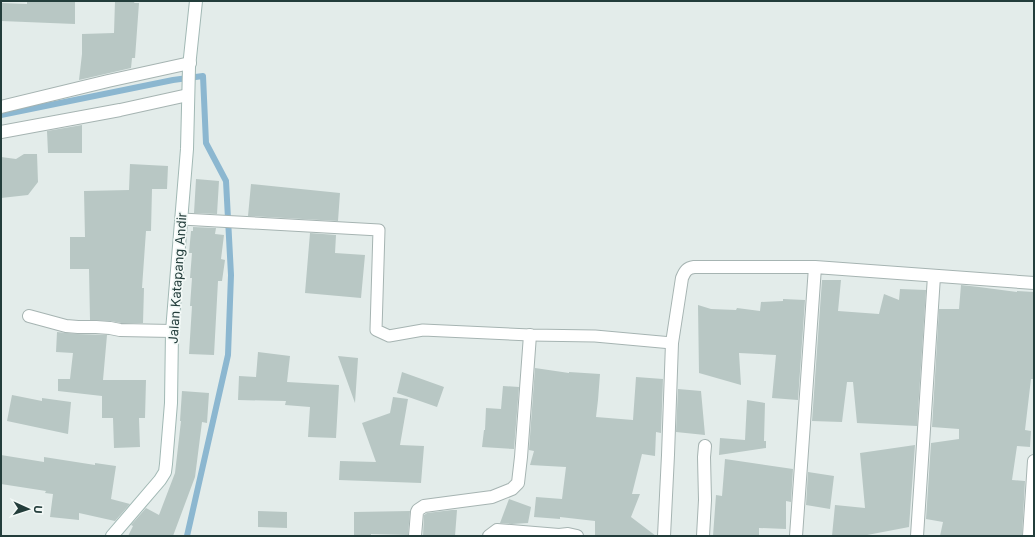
<svg xmlns="http://www.w3.org/2000/svg" width="1035" height="537" viewBox="0 0 1035 537" font-family="Inter,sans-serif">
<style>
.lines{fill:none;stroke-linecap:round;stroke-linejoin:round}
.stream{stroke:#8cb7d0;stroke-width:6}
.building{fill:#b8c7c4}
.lane-casing{stroke:#a6b4b2;stroke-width:13}
.street-casing{stroke:#a6b4b2;stroke-width:14}
.secondary-casing{stroke:#a1b8b4;stroke-width:14}
.lane{stroke:#fff;stroke-width:11}
.street{stroke:#fff;stroke-width:12}
.secondary{stroke:#fff;stroke-width:12}
.labels{text-anchor:middle;stroke-width:3.5;stroke-linejoin:round;paint-order:stroke}
.street-label{font-size:13px;fill:#233d3b;stroke:#f3f9f7}
</style>
<rect width="100%" height="100%" fill="#e3ecea"/>
<g class="lines">
<path class="stream" d="M1 115 173 80 203 76 206 143 226 181 231 275 228 355 187 536"/>
</g>
<path class="building" d="M27 1H75V24L1 21V3L27 4Z
M115 1H135L134 3H139L135 58H132L131 68 79 80 82 54V34L114 33Z
M82 125V153H48L47 131Z
M24 154H37L38 182 28 195 1 198V157L16 159Z
M130 164 168 166 167 189H152L151 231H146L142 288H144L143 323H121L111 321 90 320 89 269H70V237H85L84 191 129 190Z
M196 179 219 181 217 214 194 213Z
M251 184 340 193 338 221 248 216Z
M193 227 216 228 215 234 224 235 221 259 225 260 222 281H218L214 355 189 354 192 306H190L192 278H190L192 253H189L191 231H193Z
M310 233 336 235 335 253 365 255 361 298 305 293Z
M822 280H841L838 311 879 314 884 294 899 300 900 289 926 290 917 426 857 423 853 382H847L842 422 812 421Z
M961 285 979 287 1017 292V291L1034 292V379H1031L1025 430 1031 431 1030 447 1017 446 1012 480 1025 481 1022 536H940L943 522 926 519 931 443 959 439V429L932 427 939 309H959Z
M783 299 805 300 798 400 772 398 776 355 739 353 741 385 699 373 698 305 711 309 736 310 737 308 760 311 761 302 783 301Z
M57 332 77 334 107 335 103 380H146L145 418H139L140 447 114 448 113 418H102V396L58 391V379H70L73 353 56 352Z
M258 352 290 356 287 382 339 385 336 438 308 437 310 407 285 405 286 401 238 400 239 376 256 377Z
M338 356 358 358 355 403Z
M535 368 569 373V372L600 374 598 400 596 417 633 420 636 377 663 379 661 433 656 432 655 456 642 454 632 494H640L631 517 656 536H595V521L560 517V519L534 517 536 497 562 499 566 467 530 465 534 451 529 450Z
M402 372 444 387 437 407 397 393Z
M503 386 519 387 514 449 482 447 484 430H485L486 408 501 409Z
M678 389 701 391 705 435 676 432Z
M182 391 209 393 207 423 202 422 195 477 173 536H128L133 526 131 525 146 508 159 515 175 473 181 421H180Z
M12 395 42 401V398L71 402 68 434 7 421Z
M393 397 408 399 400 445 424 446 421 483 339 480 340 461 376 462 362 423 390 413Z
M747 400 765 403 764 441H766V448L719 455 720 438 745 440Z
M915 445 909 527 862 536H832L835 505 865 508 860 453Z
M1 455 44 462V457L95 465V463L116 466 111 499 130 504 115 521 79 513V520L50 517 53 494 45 493 46 491 1 484Z
M725 459 793 469 791 502 786 501V529L759 528V536H713L716 495 722 496Z
M808 472 834 476 830 509 806 505Z
M509 499 531 507 528 523 512 524 500 523Z
M452 510H457L455 536H423L424 515 427 513Z
M258 511 287 512V528L258 527Z
M410 511 408 535 371 534V536H354V512Z"/>
<g class="lines">
<g class="lane-casing">
<path id="lane" d="M182 219 379 230 376 330 389 336 423 330 530 335 595 336 672 343"/>
</g>
<g class="street-casing">
<path id="street" d="M1 107 108 81 190 63
M1 132 120 110 188 95
M29 316 66 326 78 327H96L110 328 120 330 172 331
M415 536 417 512 418 510 424 506 492 497 512 489 518 483 521 457 530 335
M489 536 497 530 559 535 568 534 577 536
M664 536 668 455 672 343 682 278C685 271 687 268 694 267H815L1034 283
M703 536 705 500 704 457 705 446
M796 536 815 267
M917 536 934 276
M1029 536 1034 461"/>
</g>
<g class="secondary-casing">
<path id="secondary" d="M112 536 160 480 165 472 166 464 171 403 172 331 187 149 189 67 196 1"/>
</g>
<use href="#lane" class="lane"/>
<use href="#street" class="street"/>
<use href="#secondary" class="secondary"/>
</g>
<g class="labels">
<g class="street-label">
<text transform="translate(177 278) rotate(-86)" y="5">Jalan Katapang Andir</text>
</g>
</g>
<rect width="1035" height="537" fill="none" stroke="#233d3b" stroke-width="4"/>
<g transform="translate(28 509) rotate(93)" stroke="#f3f9f7" stroke-width="3" paint-order="stroke">
<path d="M0-3L7 15L0 10L-7 15Z" fill="#233d3b"/>
<text y="-6" font-size="11" font-weight="bold" text-anchor="middle" fill="#233d3b">U</text>
</g>
</svg>
